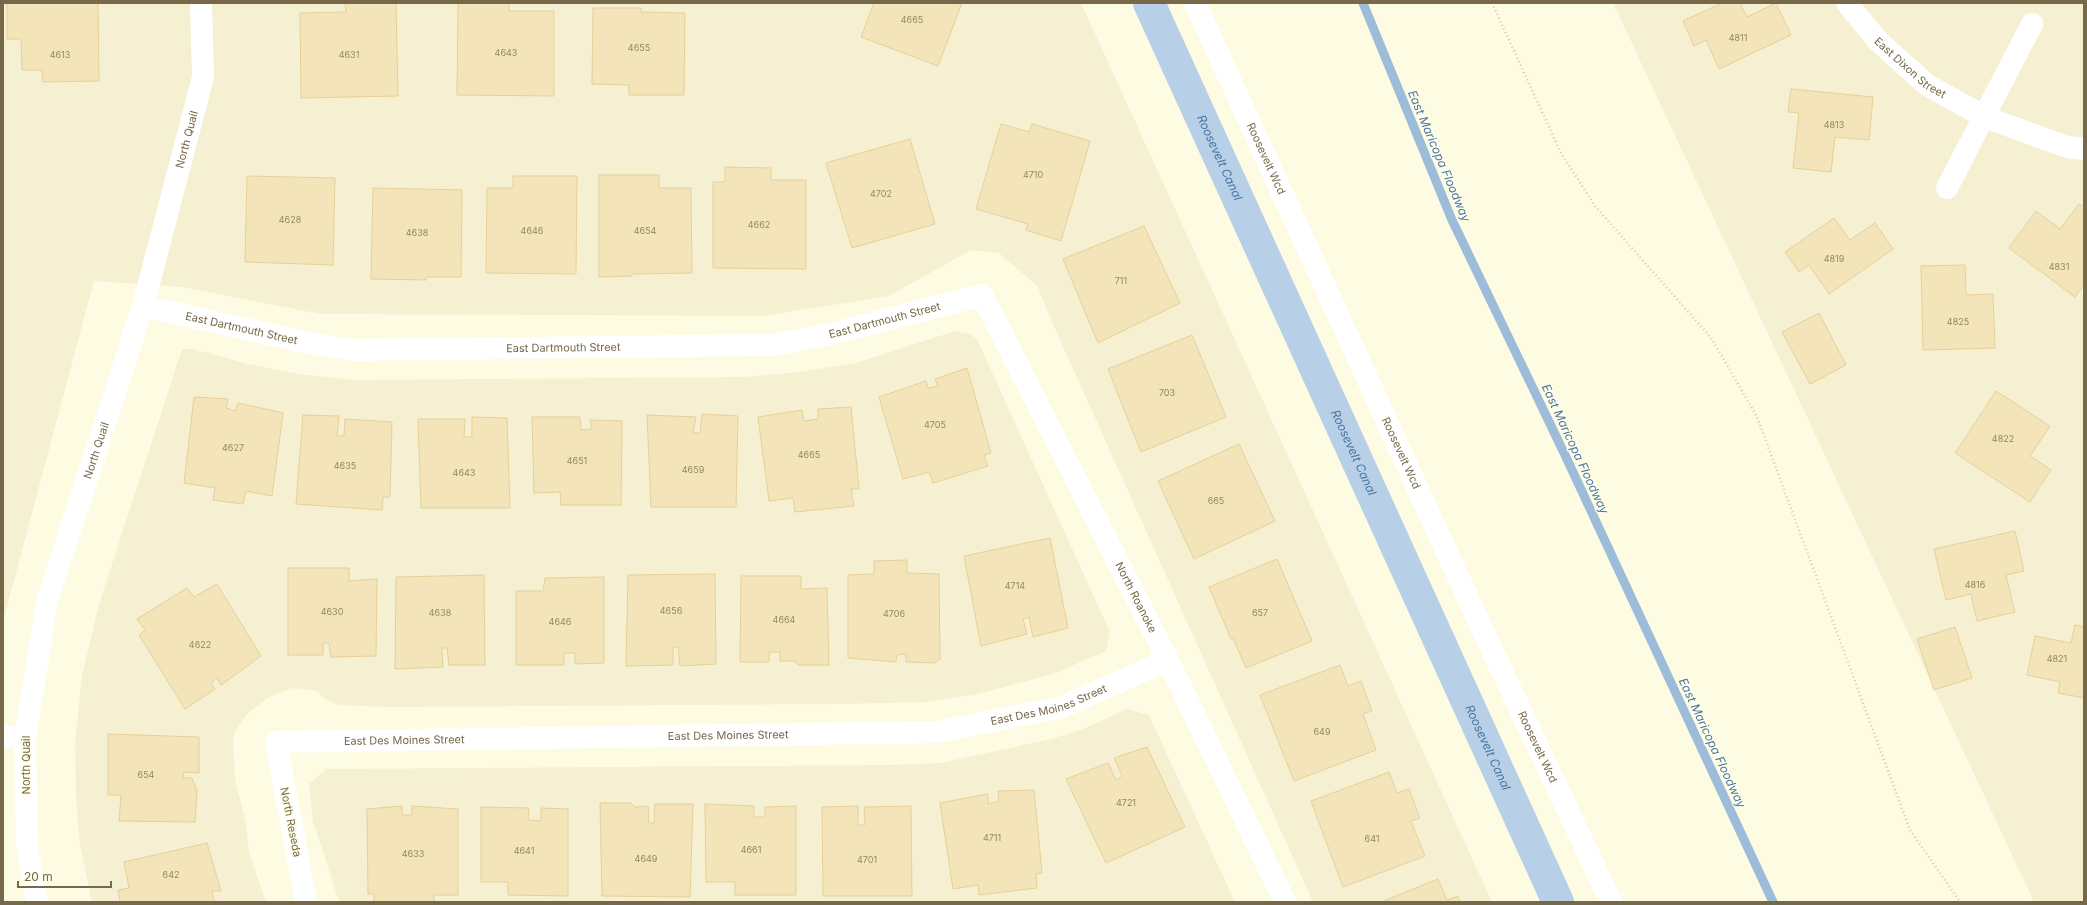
<svg xmlns="http://www.w3.org/2000/svg" width="2087" height="905" viewBox="0 0 2087 905" font-family="Inter,sans-serif">
<style>
.residential{fill:#f5f0d1}
.lines{fill:none;stroke-linecap:round;stroke-linejoin:round}
.stream{stroke:#9dbcd9;stroke-width:9}
.canal{stroke:#b7d0e7;stroke-width:32}
.building{fill:#f3e4ba;stroke:#e7d099}
.path{stroke:#d8c89d;stroke-width:2.5;stroke-dasharray:1 3;stroke-linecap:butt}
.minor{stroke:#fff;stroke-width:22}
.labels{text-anchor:middle;stroke-width:3;stroke-linejoin:round;paint-order:stroke}
.number-label{font-size:9px;fill:#958764}
.street-label{font-size:11px;fill:#766848;stroke:#fffeea}
.water-label{font-size:12px;font-style:italic;fill:#4975a0;stroke:#fffeea}
</style>
<rect width="100%" height="100%" fill="#fdfce3"/>
<path class="residential" d="M3 3H1081L1492 902H1313L1047 311 1038 287 999 253 971 250 889 296 763 316 320 314 183 287 94 281 3 622Z
M1613 3H2084V902H2034Z
M955 331 970 334 977 339 1110 632 1106 651 1053 674 978 694 925 702 844 704 389 707 339 705 325 699 317 691 292 688 268 698 246 715 235 732 233 741 235 779 246 823 249 852 266 902H92L80 846 76 798 75 744 82 675 99 604 182 349H193L248 364 299 374 354 380 745 377 799 372 856 363Z
M1127 709 1149 715 1235 902H339L313 821 309 784 326 769 885 765 940 763 1051 739 1083 729Z"/>
<g class="lines">
<path class="stream" d="M1363 3 1452 220 1565 455 1773 902"/>
<path class="canal" id="s1" d="M1149 3 1558 902"/>
</g>
<path class="building" d="M7 3H98L99 81 43 82 42 70H22L21 39H7Z
M345 3H396L398 96 301 98 300 13 346 12Z
M458 3H509V11H554V96L457 95Z
M874 3H962L938 66 861 37Z
M1722 3H1740L1747 17 1776 3 1791 35 1719 69 1706 40 1694 46 1683 21Z
M593 8H641V12L685 13 684 95H629V85L592 84Z
M1791 89 1873 97 1869 140 1835 137 1831 172 1793 168 1799 113 1788 112Z
M1001 124 1029 132 1032 124 1090 141 1061 241 1026 230 1028 224 976 209Z
M910 139 935 224 852 248 826 163Z
M725 167 771 168V180H806V269L713 268V182H725Z
M599 175H659V188H691L692 273 632 274V276L599 277Z
M247 176 335 178 333 265 245 262Z
M513 176H577L576 274 486 273 487 188H513Z
M373 188 462 190 461 277H426V280L371 279Z
M2079 204 2084 207V285L2075 297 2009 248 2036 211 2060 229Z
M1834 218 1850 240 1875 223 1893 249 1829 294 1809 265 1799 272 1785 252Z
M1144 226 1180 303 1098 343 1063 259Z
M1965 265 1966 295 1993 294 1995 348 1923 350 1921 266Z
M1819 313 1846 365 1810 384 1782 332Z
M1192 335 1226 417 1141 452 1108 369Z
M967 368 991 453 984 455 988 466 933 483 929 472 903 479 879 397 926 381 928 388 938 386 935 379Z
M1996 391 2050 426 2030 456 2051 470 2030 502 1955 453Z
M194 397 228 399 226 408 236 411 238 403 283 413 272 496 246 491 243 504 213 500 215 488 184 483Z
M851 407 859 489H851L854 506 795 512 793 498 769 501 758 417 802 410 804 421 818 419V409Z
M702 414 738 416 736 507H651L647 415 696 417 693 433H700Z
M303 415 339 416 337 436H344L345 419 392 422 390 497H383L382 510 296 504Z
M472 417 507 418 510 508H421L418 419H465L464 437H472Z
M532 417H580L581 430 592 429 590 420 622 421 621 505H561L560 492 534 493Z
M1239 444 1275 521 1194 559 1158 481Z
M2015 531 2024 571 2006 575 2015 612 1977 621 1971 594 1946 600 1934 549Z
M1050 538 1068 628 1033 637 1029 617 1023 619 1027 634 981 646 964 556Z
M1277 559 1312 641 1246 668 1233 638 1231 639 1209 587Z
M907 560V573L939 574 940 659 934 663 906 662V654L897 655 896 662 848 658V575L874 574V561Z
M288 568H349V581L377 579 376 656 331 657 329 643H323V655H288Z
M715 574 716 664 680 666 678 647H673V665L626 666 628 575Z
M484 575 485 665H449L447 648H442L443 667 395 669 396 577Z
M741 576H801V589L827 588 829 665H798L795 661H780V652H769V662H740Z
M604 577V663L575 664V653H564V665H516V591H543L545 578Z
M217 584 261 656 221 685 217 678 211 683 215 689 185 709 139 635 145 630 137 619 187 588 194 597Z
M2075 625 2084 627V698L2058 693 2060 682 2027 675 2035 636 2071 643Z
M1955 627 1972 678 1934 690 1917 639Z
M1340 665 1348 686 1361 681 1372 711 1363 714 1376 750 1294 781 1260 695Z
M108 734 199 737V773L184 772 183 778H192L197 791 195 822 119 821 121 795H108Z
M1147 747 1185 827 1106 863 1066 779 1108 763 1116 780 1122 776 1114 758Z
M1389 772 1397 793 1409 789 1420 818 1411 821 1425 856 1343 887 1311 801Z
M1034 790 1042 873 1036 874 1037 888 979 895 978 885 953 889 940 803 988 794V804L999 801 998 791Z
M600 803H631L635 807 648 806 649 823H654L655 804H693L690 897 602 896Z
M705 804 754 806V817H765V807L796 806V895H735V882H706Z
M402 806V815H412V806L458 809V895H434V902H374V894H368L367 809Z
M858 806V825H865L864 807 911 806 912 896H823L822 807Z
M481 807 529 808 528 820 541 821V808L568 809V896L508 895V882H481Z
M207 843 221 891H212L214 901 226 902H120L118 890 129 888 124 862Z
M1438 879 1447 900 1458 896 1460 902H1381Z"/>
<g class="lines">
<path class="path" d="M1492 3 1561 153 1595 206 1712 339 1757 417 1910 830 1960 902"/>
<g class="minor">
<path id="s2" d="M1195 3 1477 618 1611 902"/>
<path id="s3" d="M1847 3 1878 41 1927 85 1985 117 2067 147 2084 149"/>
<path d="M1947 188 2032 24"/>
<path id="s4" d="M143 306 309 343 352 350 772 345 831 334 982 295 1168 660 1285 902"/>
<path d="M3 737H25"/>
<path id="s5" d="M37 902 27 846 25 737 47 602 143 306 203 77 201 3"/>
<path id="s6" d="M306 902 276 742 937 732 1062 707 1168 660"/>
</g>
</g>
<g class="labels">
<g class="number-label">
<text x="912" y="23">4665</text>
<text x="1738" y="41">4811</text>
<text x="639" y="51">4655</text>
<text x="506" y="56">4643</text>
<text x="60" y="58">4613</text>
<text x="349" y="58">4631</text>
<text x="1834" y="128">4813</text>
<text x="1033" y="178">4710</text>
<text x="881" y="197">4702</text>
<text x="290" y="223">4628</text>
<text x="759" y="228">4662</text>
<text x="532" y="234">4646</text>
<text x="645" y="234">4654</text>
<text x="417" y="236">4638</text>
<text x="1834" y="262">4819</text>
<text x="2059" y="270">4831</text>
<text x="1121" y="284">711</text>
<text x="1958" y="325">4825</text>
<text x="1167" y="396">703</text>
<text x="935" y="428">4705</text>
<text x="2003" y="442">4822</text>
<text x="233" y="451">4627</text>
<text x="809" y="458">4665</text>
<text x="577" y="464">4651</text>
<text x="345" y="469">4635</text>
<text x="693" y="473">4659</text>
<text x="464" y="476">4643</text>
<text x="1216" y="504">665</text>
<text x="1975" y="588">4816</text>
<text x="1015" y="589">4714</text>
<text x="671" y="614">4656</text>
<text x="332" y="615">4630</text>
<text x="440" y="616">4638</text>
<text x="1260" y="616">657</text>
<text x="894" y="617">4706</text>
<text x="784" y="623">4664</text>
<text x="560" y="625">4646</text>
<text x="200" y="648">4622</text>
<text x="2057" y="662">4821</text>
<text x="1322" y="735">649</text>
<text x="146" y="778">654</text>
<text x="1126" y="806">4721</text>
<text x="992" y="841">4711</text>
<text x="1372" y="842">641</text>
<text x="751" y="853">4661</text>
<text x="524" y="854">4641</text>
<text x="413" y="857">4633</text>
<text x="646" y="862">4649</text>
<text x="867" y="863">4701</text>
<text x="171" y="878">642</text>
</g>
<g class="street-label">
<text dy="4" stroke="none"><textPath href="#s3" startOffset="91">East Dixon Street</textPath></text>
<text dy="4" stroke="none"><textPath href="#s5" startOffset="786">North Quail</textPath></text>
<text dy="4" stroke="none"><textPath href="#s2" startOffset="171">Roosevelt Wcd</textPath></text>
<text dy="4" stroke="none"><textPath href="#s4" startOffset="749">East Dartmouth Street</textPath></text>
<text dy="4" stroke="none"><textPath href="#s4" startOffset="101">East Dartmouth Street</textPath></text>
<text dy="4" stroke="none"><textPath href="#s4" startOffset="425">East Dartmouth Street</textPath></text>
<text dy="4" stroke="none"><textPath href="#s5" startOffset="462">North Quail</textPath></text>
<text dy="4" stroke="none"><textPath href="#s2" startOffset="495">Roosevelt Wcd</textPath></text>
<text dy="4" stroke="none"><textPath href="#s4" startOffset="1189">North Roanoke</textPath></text>
<text dy="4" stroke="none"><textPath href="#s6" startOffset="939">East Des Moines Street</textPath></text>
<text dy="4" stroke="none"><textPath href="#s6" startOffset="615">East Des Moines Street</textPath></text>
<text dy="4" stroke="none"><textPath href="#s6" startOffset="291">East Des Moines Street</textPath></text>
<text dy="4" stroke="none"><textPath href="#s2" startOffset="819">Roosevelt Wcd</textPath></text>
<text transform="translate(26 765) rotate(-90)" y="4">North Quail</text>
<text transform="translate(291 822) rotate(79)" y="4">North Reseda</text>
</g>
<g class="water-label">
<text transform="translate(1439 156) rotate(67)" y="4">East Maricopa Floodway</text>
<text dy="4" stroke="none"><textPath href="#s1" startOffset="170">Roosevelt Canal</textPath></text>
<text transform="translate(1575 449) rotate(65)" y="4">East Maricopa Floodway</text>
<text dy="4" stroke="none"><textPath href="#s1" startOffset="494">Roosevelt Canal</textPath></text>
<text transform="translate(1712 743) rotate(65)" y="4">East Maricopa Floodway</text>
<text dy="4" stroke="none"><textPath href="#s1" startOffset="818">Roosevelt Canal</textPath></text>
</g>
</g>
<rect width="2087" height="905" fill="none" stroke="#766848" stroke-width="8"/>
<path d="M18 881v6h93v-6" fill="none" stroke="#766848" stroke-width="2"/>
<text x="24" y="881" font-size="12" fill="#766848" stroke="#fffeea" stroke-width="3" paint-order="stroke">20 m</text>
</svg>
